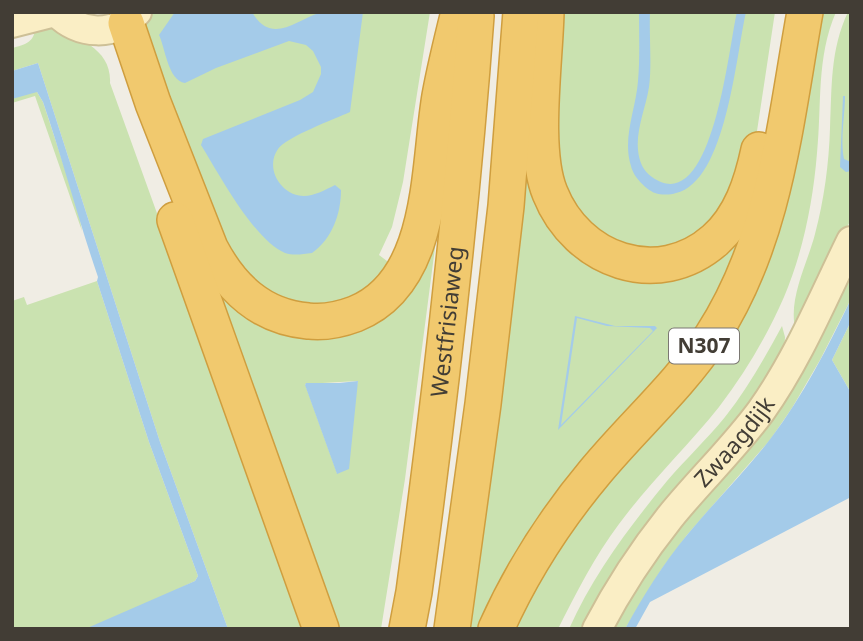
<svg xmlns="http://www.w3.org/2000/svg" width="863" height="641" viewBox="0 0 863 641" font-family="'Noto Sans',sans-serif">
<style>
.green{fill:#cae2b0;fill-rule:evenodd}
.water{fill:#a4cbe9;fill-rule:evenodd}
.lines{fill:none;stroke-linecap:round;stroke-linejoin:round}
.secondary-casing{stroke:#cdc097;stroke-width:32}
.highway-casing{stroke:#cf9e3f;stroke-width:38}
.secondary{stroke:#faeec5;stroke-width:28}
.highway{stroke:#f1c96e;stroke-width:35}
.labels{text-anchor:middle;stroke-width:7;stroke-linejoin:round;paint-order:stroke}
.shield{fill:#fff;stroke:#7b7772;stroke-width:2}
.shield-label{font-size:21px;font-weight:bold;fill:#423d35}
.street-label{font-size:23px;fill:#423d35;stroke:#fff}
</style>
<rect width="100%" height="100%" fill="#f0ede4"/>
<path class="green" d="M152 12H430L403 182 392 227 379 255 395 267 370 294 298 313 226 261 144 31Z
M553 12H775L757 131 744 177 714 229 648 257 582 229 549 140Z
M812 12H836C816 58 822 105 817 153 813 202 803 252 784 297 767 336 745 373 719 407 687 447 650 482 619 524 595 556 576 593 558 629H504L540 558 714 348Z
M848 12H851V219L796 332C787 300 807 265 815 234 824 200 829 163 830 128 832 87 830 50 848 12Z
M53 26C78 38 112 49 110 83L307 629H228L160 442 38 63 12 71V48C25 45 35 42 35 27Z
M130 52 238 301 379 309 454 101 405 479 381 629H335ZM358 381 337 473 305 384Z
M33 91 37 92 43 102 78 209 82 231 35 96 12 103V99Z
M528 118 536 160 631 272 747 213 746 260 489 629H464Z
M851 265V299L820 360 792 408 770 440 687 535 661 570 625 629H610L623 603Z
M97 281 149 442 198 576 195 581 178 589 179 592 88 629H12V301L24 297 27 305Z
M851 321V393L832 360Z
M782 326 785 337 784 355 587 629H569C593 575 630 526 667 481 686 459 707 439 725 417 748 388 765 357 782 326Z"/>
<path class="water" d="M175 12H252C271 45 295 21 319 13 332 9 350 12 363 12L350 112C335 119 286 137 278 149 264 169 282 196 304 196 314 196 325 190 335 185L341 190C341 214 332 239 312 253 303 254 294 256 285 253 254 240 219 174 201 145L203 139 300 100 313 92 321 74V67L313 51 306 45 289 41 216 68 185 83C168 81 165 47 159 35Z
M639 12H650C649 34 652 66 649 87 646 107 636 129 638 150 639 161 643 171 652 177 713 221 729 43 737 12H746C736 55 726 182 676 193 670 195 661 195 655 193 645 189 633 176 631 166 622 138 636 109 638 81 640 59 639 35 639 12Z
M38 63 160 442 228 629H85L195 581 198 576 149 442 97 281 98 277C78 219 63 160 43 102L37 92 12 99V71Z
M843 96H845C845 116 840 140 844 159L851 162V171L846 172 840 167Z
M851 299V321L832 360 851 393V497L650 602 635 629H625C643 596 663 564 687 535 714 502 745 472 771 438 803 396 828 347 851 299Z
M575 316 615 326H655L657 328 558 430ZM577 318 607 326 650 328 653 331 561 425Z
M358 381 349 469 337 474 305 385 306 383H339Z"/>
<g class="lines">
<g class="secondary-casing">
<g id="secondary">
<path d="M56 12C79 35 115 38 137 12"/>
<path d="M12 23 55 12"/>
<path id="s1" d="M597 629C618 589 642 552 670 517 699 481 733 449 761 411 798 359 823 298 851 241"/>
</g>
</g>
<g class="highway-casing">
<g id="highway">
<path d="M546 12C545 61 532 150 550 193 577 261 658 290 715 240 741 217 752 183 759 150"/>
<path d="M126 23 153 103 210 248C231 288 261 317 308 321 324 323 339 320 355 314 435 282 428 167 440 96 445 68 452 40 459 12"/>
<path d="M175 220 321 629"/>
<path id="s2" d="M407 629 414 592C440 400 462 209 476 16"/>
<path d="M452 629 483 404 506 206 521 12"/>
<path d="M496 629C522 571 554 521 595 472 633 426 678 387 712 336 775 239 785 123 805 12"/>
</g>
</g>
<use href="#secondary" class="secondary"/>
<use href="#highway" class="highway"/>
</g>
<g class="labels">
<rect class="shield" x="669" y="328.5" width="70" height="35" rx="5"/>
<g class="shield-label">
<text x="704" y="353">N307</text>
</g>
<g class="street-label">
<text dy="8" stroke="none"><textPath href="#s2" startOffset="310">Westfrisiaweg</textPath></text>
<text dy="8" stroke="none"><textPath href="#s1" startOffset="233">Zwaagdijk</textPath></text>
</g>
</g>
<rect width="863" height="641" fill="none" stroke="#423d35" stroke-width="28"/>
</svg>
